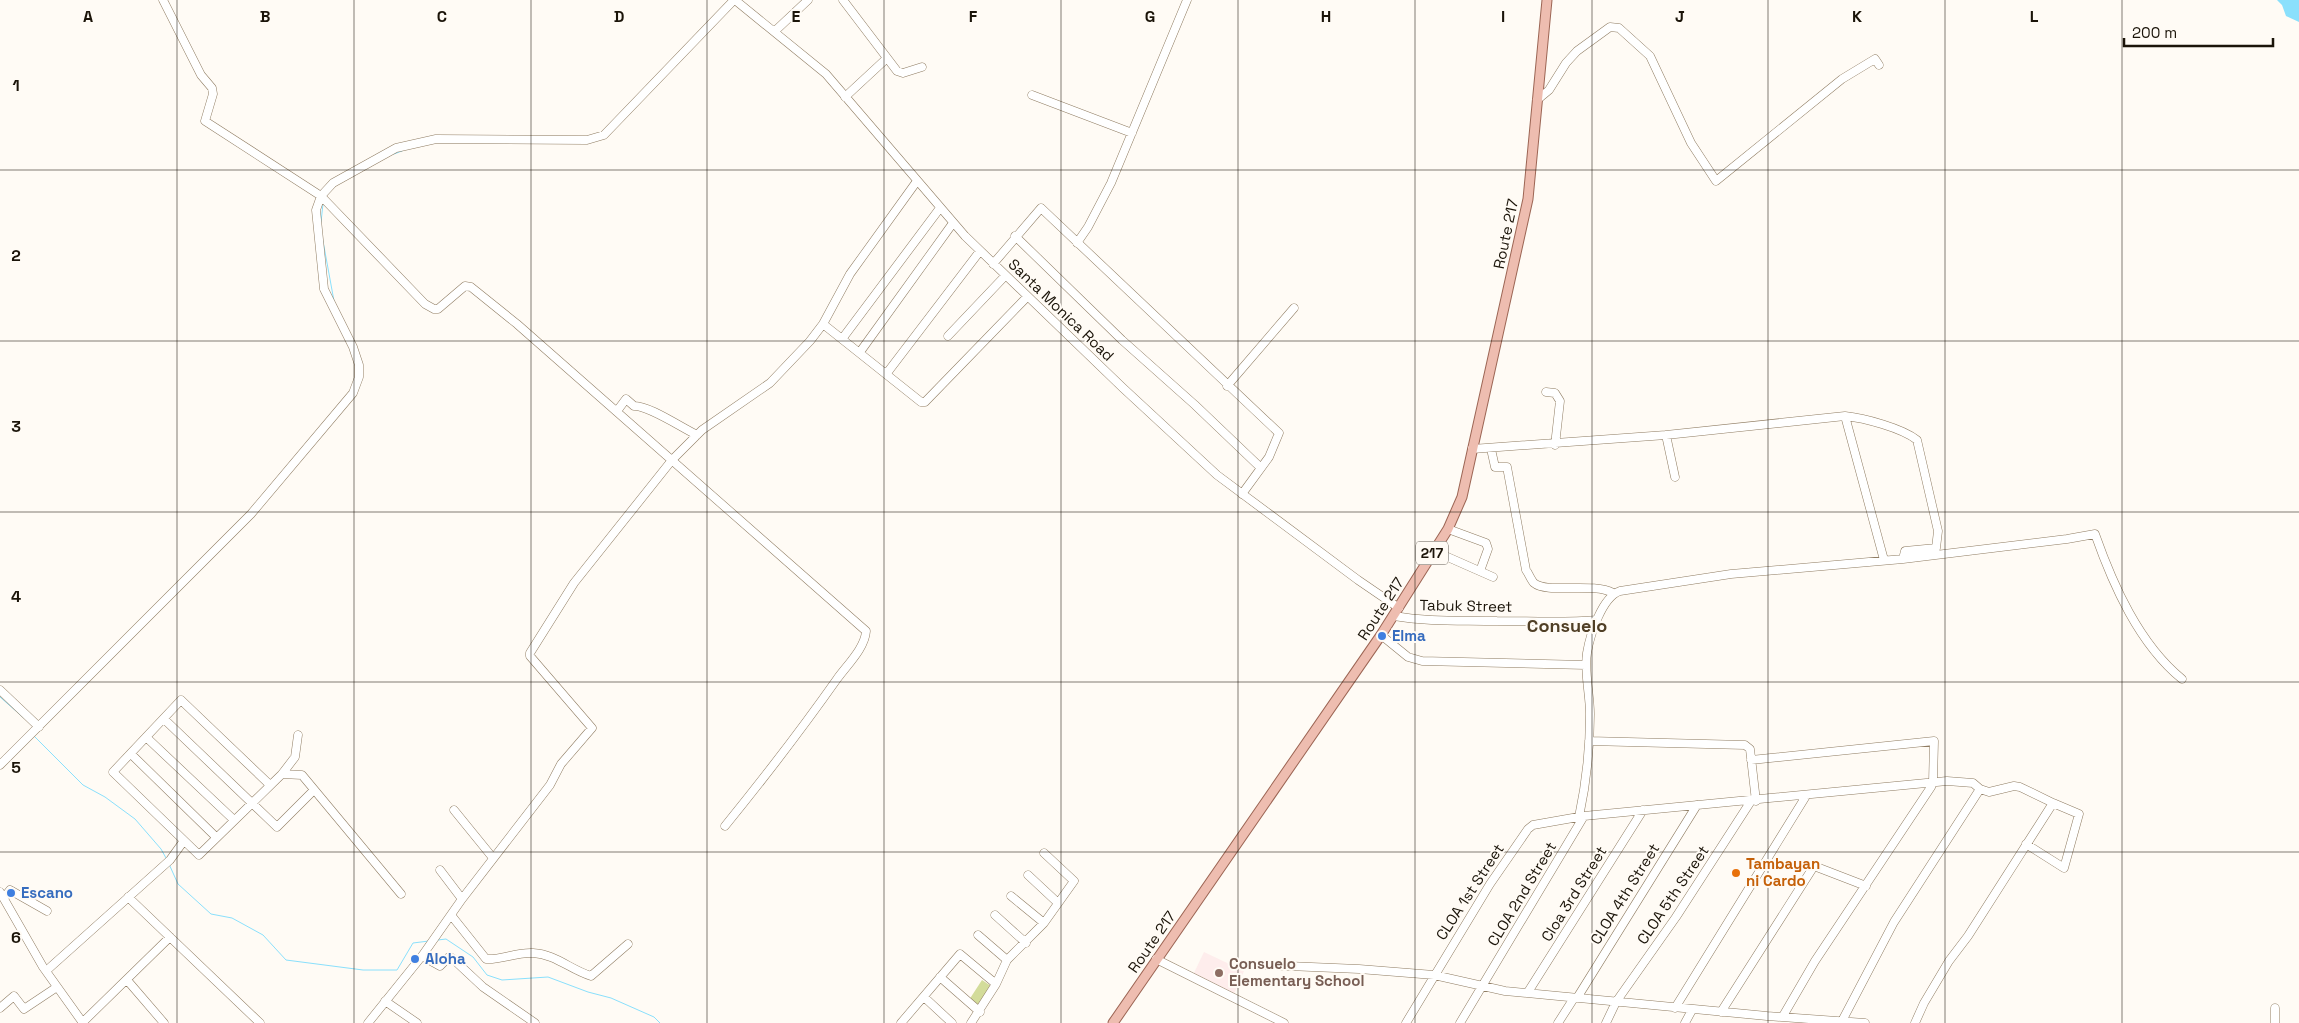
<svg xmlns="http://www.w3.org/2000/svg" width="2299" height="1023" viewBox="0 0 2299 1023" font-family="'Space Grotesk',sans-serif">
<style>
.education{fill:#feedec}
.green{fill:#d3dc9a}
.water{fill:#8ae0fc}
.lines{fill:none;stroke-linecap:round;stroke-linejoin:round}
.stream{stroke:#8ae0fc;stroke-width:1}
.minor-casing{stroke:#8f7c62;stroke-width:9}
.major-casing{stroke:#9c6554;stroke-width:11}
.minor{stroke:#fff;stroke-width:8}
.major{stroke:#eebdb0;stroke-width:9}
.grid{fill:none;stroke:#1b1409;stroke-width:1;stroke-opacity:0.55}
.shop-dot{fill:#3f7fe0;stroke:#fffbf5;stroke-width:2}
.food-dot{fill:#e8710a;stroke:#fffbf5;stroke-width:2}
.education-dot{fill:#8d6e63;stroke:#fffbf5;stroke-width:2}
.labels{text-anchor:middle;stroke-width:4;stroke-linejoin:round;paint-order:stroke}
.shield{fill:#fffbf5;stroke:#5f5950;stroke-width:1}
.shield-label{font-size:14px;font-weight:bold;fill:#1b1409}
.street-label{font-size:15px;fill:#1b1409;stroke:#fffbf5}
.shop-label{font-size:15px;font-weight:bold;fill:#366cbe;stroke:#fffbf5;text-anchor:start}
.food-label{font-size:15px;font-weight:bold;fill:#c56008;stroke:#fffbf5;text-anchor:start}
.education-label{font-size:15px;font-weight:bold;fill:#785e54;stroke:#fffbf5;text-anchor:start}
.quarter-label{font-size:18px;font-weight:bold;fill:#503f26;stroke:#fffbf5}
.grid-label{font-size:16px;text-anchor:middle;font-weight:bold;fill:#1b1409;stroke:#fffbf5;stroke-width:4;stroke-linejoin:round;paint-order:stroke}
</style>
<rect width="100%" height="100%" fill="#fffbf5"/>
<path class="education" d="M1204 952 1244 971 1234 994 1193 975Z"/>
<path class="green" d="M982 980 994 988 980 1007 969 1000Z"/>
<path class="water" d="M2277 0H2299V22L2286 16 2282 5Z"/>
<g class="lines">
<path class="stream" d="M394 154 402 151
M321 222 323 204
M323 241 334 301
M0 697 33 726
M33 735 83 785 105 797 135 819 161 849 166 858
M169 864 178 884 211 914 232 918 263 935 286 960 363 970H397L413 943 429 941
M438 940 446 939 473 957 487 975 502 980 548 977 588 992 611 998 654 1017 660 1023"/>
<g class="minor-casing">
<path id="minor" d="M163 0 201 75 212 88 213 94 205 121 321 196 425 304 434 309H438L465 286 471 287 517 324 866 631C865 648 847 665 837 679 801 730 764 778 725 826
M735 0 826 74 965 236 1123 388 1217 475 1358 580 1399 608
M843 0 897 71 903 73 922 67
M775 31 808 0
M1032 95 1132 133
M845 97 886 59
M1537 100 1549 90 1566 63 1577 51 1610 27 1619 28 1650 56 1691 143 1716 181 1842 79 1875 59 1879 65
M1015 236 1122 340 1195 405 1261 468
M1077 243 1088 227 1111 183 1187 0
M993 264 1041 208 1279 433 1269 457 1242 494
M823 324 921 402H925L1027 297
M948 336 1005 276
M842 339 940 208
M860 352 953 223
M887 373 980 251
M1227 386 1294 308
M1546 392 1555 393 1560 401 1555 445
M617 411 626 399 634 406C648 405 682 428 697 435
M1845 416 1884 560
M1666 435 1675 477
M1472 449 1666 435 1845 416C1864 418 1902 428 1917 440L1938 531 1936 548 1905 551 1903 559
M1491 449 1495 467H1507L1526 570C1529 574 1531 580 1534 583 1547 594 1593 582 1613 593
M1448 529 1486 543 1488 549 1480 571
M1434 551 1493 577
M1394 616C1428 622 1463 620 1497 621 1531 621 1564 623 1597 620
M1381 635 1408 657 1422 661 1586 665
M0 690 39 727
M164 719 277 827 314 790
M146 737 234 820
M1589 741 1745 745 1750 749 1756 801
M131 754 216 837
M1751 760 1934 741 1933 782 1931 787 1815 961 1783 1016
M0 765 251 514 353 393 359 377V365L353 347 324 289 316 210 321 196 333 183 396 148 436 139 587 140 604 135 734 0
M282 774 302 775 401 894
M269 784 181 700 113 772 199 855 282 774 295 757 298 735
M454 810 493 858
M1579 817C1586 784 1590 748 1590 714 1590 694 1584 672 1587 653 1590 635 1602 597 1620 591L1731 574 1903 559 2067 539 2095 534C2113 585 2139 644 2182 679
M2026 844 2064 868 2079 814 2053 803
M440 870 462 899
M1028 875 1058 903
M0 892 43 967 83 1023
M1011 896 1044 923
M128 897 260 1023
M4 898 10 890 47 911
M451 915 486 959C502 960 516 952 533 953 555 954 571 970 591 976L628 944
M995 915 1026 943
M978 935 1007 960
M422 956 440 966 449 957 452 958 483 987 535 1023
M1156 959 1284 1023
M1266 965 1359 969 1434 975 1505 991 1767 1016 1865 1023
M46 971 170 860 183 842
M940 977 980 1012
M127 980 164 1023
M1528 992 1643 810
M924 997 952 1023
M1577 998 1697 805
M385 1001 417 1023
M0 1008 14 996 24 1009 57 987
M1675 1008 1806 796
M1721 1012 1814 866 1866 886
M1842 1021 1894 922 1980 789
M82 1023 170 937
M368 1023 422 956 462 899 550 785 561 764 592 728 530 656V653L574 583 672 460 702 430 770 383 810 341 823 324 850 274 917 181
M901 1023 960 954 996 984
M971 1023 996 984 1007 960 1044 923 1074 881 1044 853
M1406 1023 1490 884 1528 829 1533 825 1584 816 1947 781 1973 783 1980 789 1989 792 2014 786 2020 787 2053 803 1968 936 1949 961 1924 1003 1915 1023
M1460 1023 1584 816
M1558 1023 1574 998
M1606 1023 1616 1002 1676 917 1751 801
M1685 1023 1692 1010
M2275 1023V1008"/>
</g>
<g class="major-casing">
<path id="major" d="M1113 1023 1381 635 1448 529 1462 497 1528 199 1547 0"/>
</g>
<use href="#minor" class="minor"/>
<use href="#major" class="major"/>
</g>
<path class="grid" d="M177 0V1023M354 0V1023M531 0V1023M707 0V1023M884 0V1023M1061 0V1023M1238 0V1023M1415 0V1023M1592 0V1023M1768 0V1023M1945 0V1023M2122 0V1023M0 170H2299M0 341H2299M0 512H2299M0 682H2299M0 852H2299"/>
<g class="shop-dot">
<circle cx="1382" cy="636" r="5"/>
<circle cx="11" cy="893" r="5"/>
<circle cx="415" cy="959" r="5"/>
</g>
<circle class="food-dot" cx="1736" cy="873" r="5"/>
<circle class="education-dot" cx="1219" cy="973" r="5"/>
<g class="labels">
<rect class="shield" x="1416" y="541.5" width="32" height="23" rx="4"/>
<g class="shield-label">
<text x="1432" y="558">217</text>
</g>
<g class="street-label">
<text transform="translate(1506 234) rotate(-78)" y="5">Route 217</text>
<text transform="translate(1061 310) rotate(44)" y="5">Santa Monica Road</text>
<text transform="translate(1466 606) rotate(1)" y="5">Tabuk Street</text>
<text transform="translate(1381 609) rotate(-57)" y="5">Route 217</text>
<text transform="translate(1470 892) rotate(-57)" y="5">CLOA 1st Street</text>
<text transform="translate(1522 894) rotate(-59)" y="5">CLOA 2nd Street</text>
<text transform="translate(1574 894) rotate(-58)" y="5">Cloa 3rd Street</text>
<text transform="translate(1625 894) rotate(-58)" y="5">CLOA 4th Street</text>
<text transform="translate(1673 895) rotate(-56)" y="5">CLOA 5th Street</text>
<text transform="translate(1152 942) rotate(-55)" y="5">Route 217</text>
</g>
<g class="shop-label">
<text x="1392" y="641">Elma</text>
<text x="21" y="898">Escano</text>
<text x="425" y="964">Aloha</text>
</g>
<g class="food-label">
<text x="1746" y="869">Tambayan<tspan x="1746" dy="17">ni Cardo</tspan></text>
</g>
<g class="education-label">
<text x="1229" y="969">Consuelo<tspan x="1229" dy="17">Elementary School</tspan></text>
</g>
<g class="quarter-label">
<text x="1567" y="632">Consuelo</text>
</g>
</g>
<g class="grid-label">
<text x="88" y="22">A</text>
<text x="265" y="22">B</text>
<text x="442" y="22">C</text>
<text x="619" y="22">D</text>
<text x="796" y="22">E</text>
<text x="973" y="22">F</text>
<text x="1150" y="22">G</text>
<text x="1326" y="22">H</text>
<text x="1503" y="22">I</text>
<text x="1680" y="22">J</text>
<text x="1857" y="22">K</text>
<text x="2034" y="22">L</text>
<text x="16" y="91">1</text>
<text x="16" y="261">2</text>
<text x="16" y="432">3</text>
<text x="16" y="602">4</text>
<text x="16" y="773">5</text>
<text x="16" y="943">6</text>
</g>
<path d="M2124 38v8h149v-8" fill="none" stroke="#1b1409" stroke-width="2.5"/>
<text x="2132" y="38" font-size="15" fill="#1b1409" stroke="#fffbf5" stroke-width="4" paint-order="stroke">200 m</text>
</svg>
